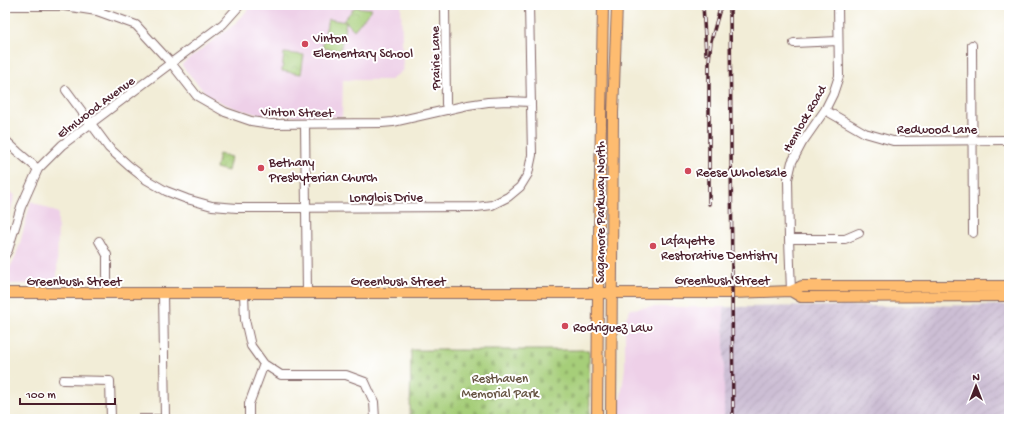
<svg xmlns="http://www.w3.org/2000/svg" width="1014" height="424" viewBox="0 0 1014 424" font-family="'Gochi Hand',sans-serif">
<style>
.built{fill:#eed0e8}
.industrial{fill:url(#industrial-furrows)}
.grass{fill:url(#grass-dots);stroke:#787652}
.cemetery{fill:url(#cemetery-stones);stroke:#787652}
.park{fill:url(#park-crowns);stroke:#787652}
.pitch{fill:#a6ce79;stroke:#787652}
.lines{fill:none;stroke-linecap:round;stroke-linejoin:round}
.minor-casing{stroke:#856767;stroke-width:10}
.major-casing{stroke:#856767;stroke-width:12}
.minor{stroke:#fff;stroke-width:8}
.major{stroke:#febc70;stroke-width:10}
.rail-casing{stroke:#4a1f2b;stroke-width:3.5}
.rail{stroke:#fff;stroke-width:2;stroke-dasharray:6;stroke-linecap:butt}
.poi-dot{fill:#d1495b;stroke:#fff;stroke-width:1.5}
.labels{text-anchor:middle;stroke-width:4;stroke-linejoin:round;paint-order:stroke}
.poi-label{font-size:13px;fill:#4a1f2b;stroke:#fff;text-anchor:start}
.street-label{font-size:13px;fill:#4a1f2b;stroke:#fff}
.park-label{font-size:13px;fill:#665442;stroke:#fff}
</style>
<defs>
<pattern id="industrial-furrows" width="10" height="10" patternUnits="userSpaceOnUse"><rect width="10" height="10" fill="#ccbed4"/><path d="M-1 1l2-2M0 10L10 0M9 11l2-2" fill="none" stroke="#b1a3b6"/></pattern>
<pattern id="grass-dots" width="8" height="8" patternUnits="userSpaceOnUse"><rect width="8" height="8" fill="#a6ce79"/><path d="M2 2h.1M6 6h.1" fill="none" stroke="#90b069" stroke-width="1.8" stroke-linecap="round"/></pattern>
<pattern id="cemetery-stones" width="16" height="16" patternUnits="userSpaceOnUse"><rect width="16" height="16" fill="#a6ce79"/><path d="M2 7V4a2 2 0 0 1 4 0v3zM10 15v-3a2 2 0 0 1 4 0v3z" fill="#90b069"/></pattern>
<pattern id="park-crowns" width="20" height="18" patternUnits="userSpaceOnUse"><rect width="20" height="18" fill="#a6ce79"/><path d="M2 6a3 3 0 1 1 6 0M12 15a3 3 0 1 1 6 0" fill="none" stroke="#90b069"/></pattern>
</defs>
<rect width="100%" height="100%" fill="#fff"/>
<filter id="ink" filterUnits="userSpaceOnUse"><feTurbulence type="fractalNoise" baseFrequency=".025" numOctaves="2"/><feDisplacementMap in="SourceGraphic" scale="8" xChannelSelector="R" yChannelSelector="G"/><feConvolveMatrix kernelMatrix="1 2 1 2 8 2 1 2 1" color-interpolation-filters="sRGB"/></filter>
<filter id="wash" filterUnits="userSpaceOnUse"><feTurbulence type="fractalNoise" baseFrequency=".012" numOctaves="4" result="noise"/><feDisplacementMap in="SourceGraphic" scale="16" xChannelSelector="R" yChannelSelector="G"/><feGaussianBlur stdDeviation="0.9" result="paint"/><feColorMatrix in="noise" values="0 0 0 0 0 0 0 0 0 0 0 0 0 0 0 0 0 1.4 0 .05"/><feComposite in="paint" operator="in"/></filter>
<g filter="url(#wash)">
<rect width="100%" height="100%" fill="#f2edd7"/>
<path class="built" d="M252 5H401L403 70 391 80H343L342 117 260 115 234 108 208 96 182 66V64L235 24Z
M5 190 15 195 5 230Z
M31 201 58 213 57 284H5V276L15 258 20 243Z
M647 307H724V419H620V403L625 368V331L626 317 631 309Z"/>
<path class="industrial" d="M1009 305V419H724V307Z"/>
<path class="grass" d="M219 154 231 157 228 171 216 168Z"/>
<path class="cemetery" d="M411 350H589L590 419H410Z"/>
<path class="park" d="M355 7 372 9 354 30 346 22 343 21Z
M284 53 304 55 301 74 282 71Z"/>
<path class="pitch" d="M328 19 346 22 340 51 322 48Z"/>
</g>
<g filter="url(#ink)">
<g class="lines">
<g class="minor-casing">
<path id="minor" d="M445 5 446 104 448 110
M5 6H64L97 11 136 25 171 63 197 96 225 112 251 121 271 124 382 123 393 122 468 105 488 102 508 101 531 102
M794 43 838 41
M972 45 973 233
M66 90 109 148 129 166 147 180 166 191 187 199 212 206 237 208 477 207 492 205 508 197 520 187 528 174 532 155 529 5
M825 110 865 133 893 141 1009 140
M305 124 307 293
M5 140 18 152 38 169
M789 239H845L859 233
M99 241 107 255V293
M5 255 8 250 21 207 38 169 62 145 223 24 240 5
M791 291 789 239 788 179 792 162 802 143 825 110 833 94 839 76 838 5
M163 293 165 419
M244 293 245 320 251 346 264 364 281 375H346L365 382 374 402 375 419
M63 380 110 381 111 419
M140 419H165
M249 419V404L264 364"/>
</g>
<g class="major-casing">
<path id="major" d="M791 291 801 297 1009 296
M5 293H732L791 291 802 286H1009
M597 419 598 293 603 5
M611 419 613 113 617 5"/>
</g>
<use href="#minor" class="minor"/>
<use href="#major" class="major"/>
<g class="rail-casing">
<path id="rail" d="M703 5 706 54
M730 5 733 419
M709 204V61L711 41 721 5"/>
</g>
<use href="#rail" class="rail"/>
</g>
</g>
<g class="poi-dot">
<circle cx="305" cy="44" r="4"/>
<circle cx="261" cy="168" r="4"/>
<circle cx="688" cy="171" r="4"/>
<circle cx="653" cy="246" r="4"/>
<circle cx="565" cy="326" r="4"/>
</g>
<g class="labels">
<g class="poi-label">
<text x="313" y="42">Vinton<tspan x="313" dy="15">Elementary School</tspan></text>
<text x="269" y="166">Bethany<tspan x="269" dy="15">Presbyterian Church</tspan></text>
<text x="696" y="176">Reese Wholesale</text>
<text x="661" y="244">Lafayette<tspan x="661" dy="15">Restorative Dentistry</tspan></text>
<text x="573" y="331">Rodriguez Law</text>
</g>
<g class="street-label">
<text transform="translate(434 58) rotate(-91)" y="5">Prairie Lane</text>
<text transform="translate(95 106) rotate(-37)" y="5">Elmwood Avenue</text>
<text transform="translate(297 111) rotate(1)" y="5">Vinton Street</text>
<text transform="translate(803 118) rotate(-60)" y="5">Hemlock Road</text>
<text x="937" y="133">Redwood Lane</text>
<text x="386" y="201">Longlois Drive</text>
<text transform="translate(599 212) rotate(-90)" y="5">Sagamore Parkway North</text>
<text x="722" y="284">Greenbush Street</text>
<text x="74" y="285">Greenbush Street</text>
<text x="398" y="285">Greenbush Street</text>
</g>
<g class="park-label">
<text x="500" y="382">Resthaven<tspan x="500" dy="15">Memorial Park</tspan></text>
</g>
</g>
<rect width="1014" height="424" fill="none" stroke="#fff" stroke-width="20"/>
<g transform="translate(976 386)" stroke="#ffffff" stroke-width="3" paint-order="stroke">
<path d="M0-3L7 15L0 10L-7 15Z" fill="#4a1f2b"/>
<text y="-6" font-size="11" font-weight="bold" text-anchor="middle" fill="#4a1f2b">N</text>
</g>
<path d="M20 398v6h95v-6" fill="none" stroke="#4a1f2b" stroke-width="2"/>
<text x="26" y="398" font-size="12" fill="#4a1f2b" stroke="#ffffff" stroke-width="3" paint-order="stroke">100 m</text>
</svg>
